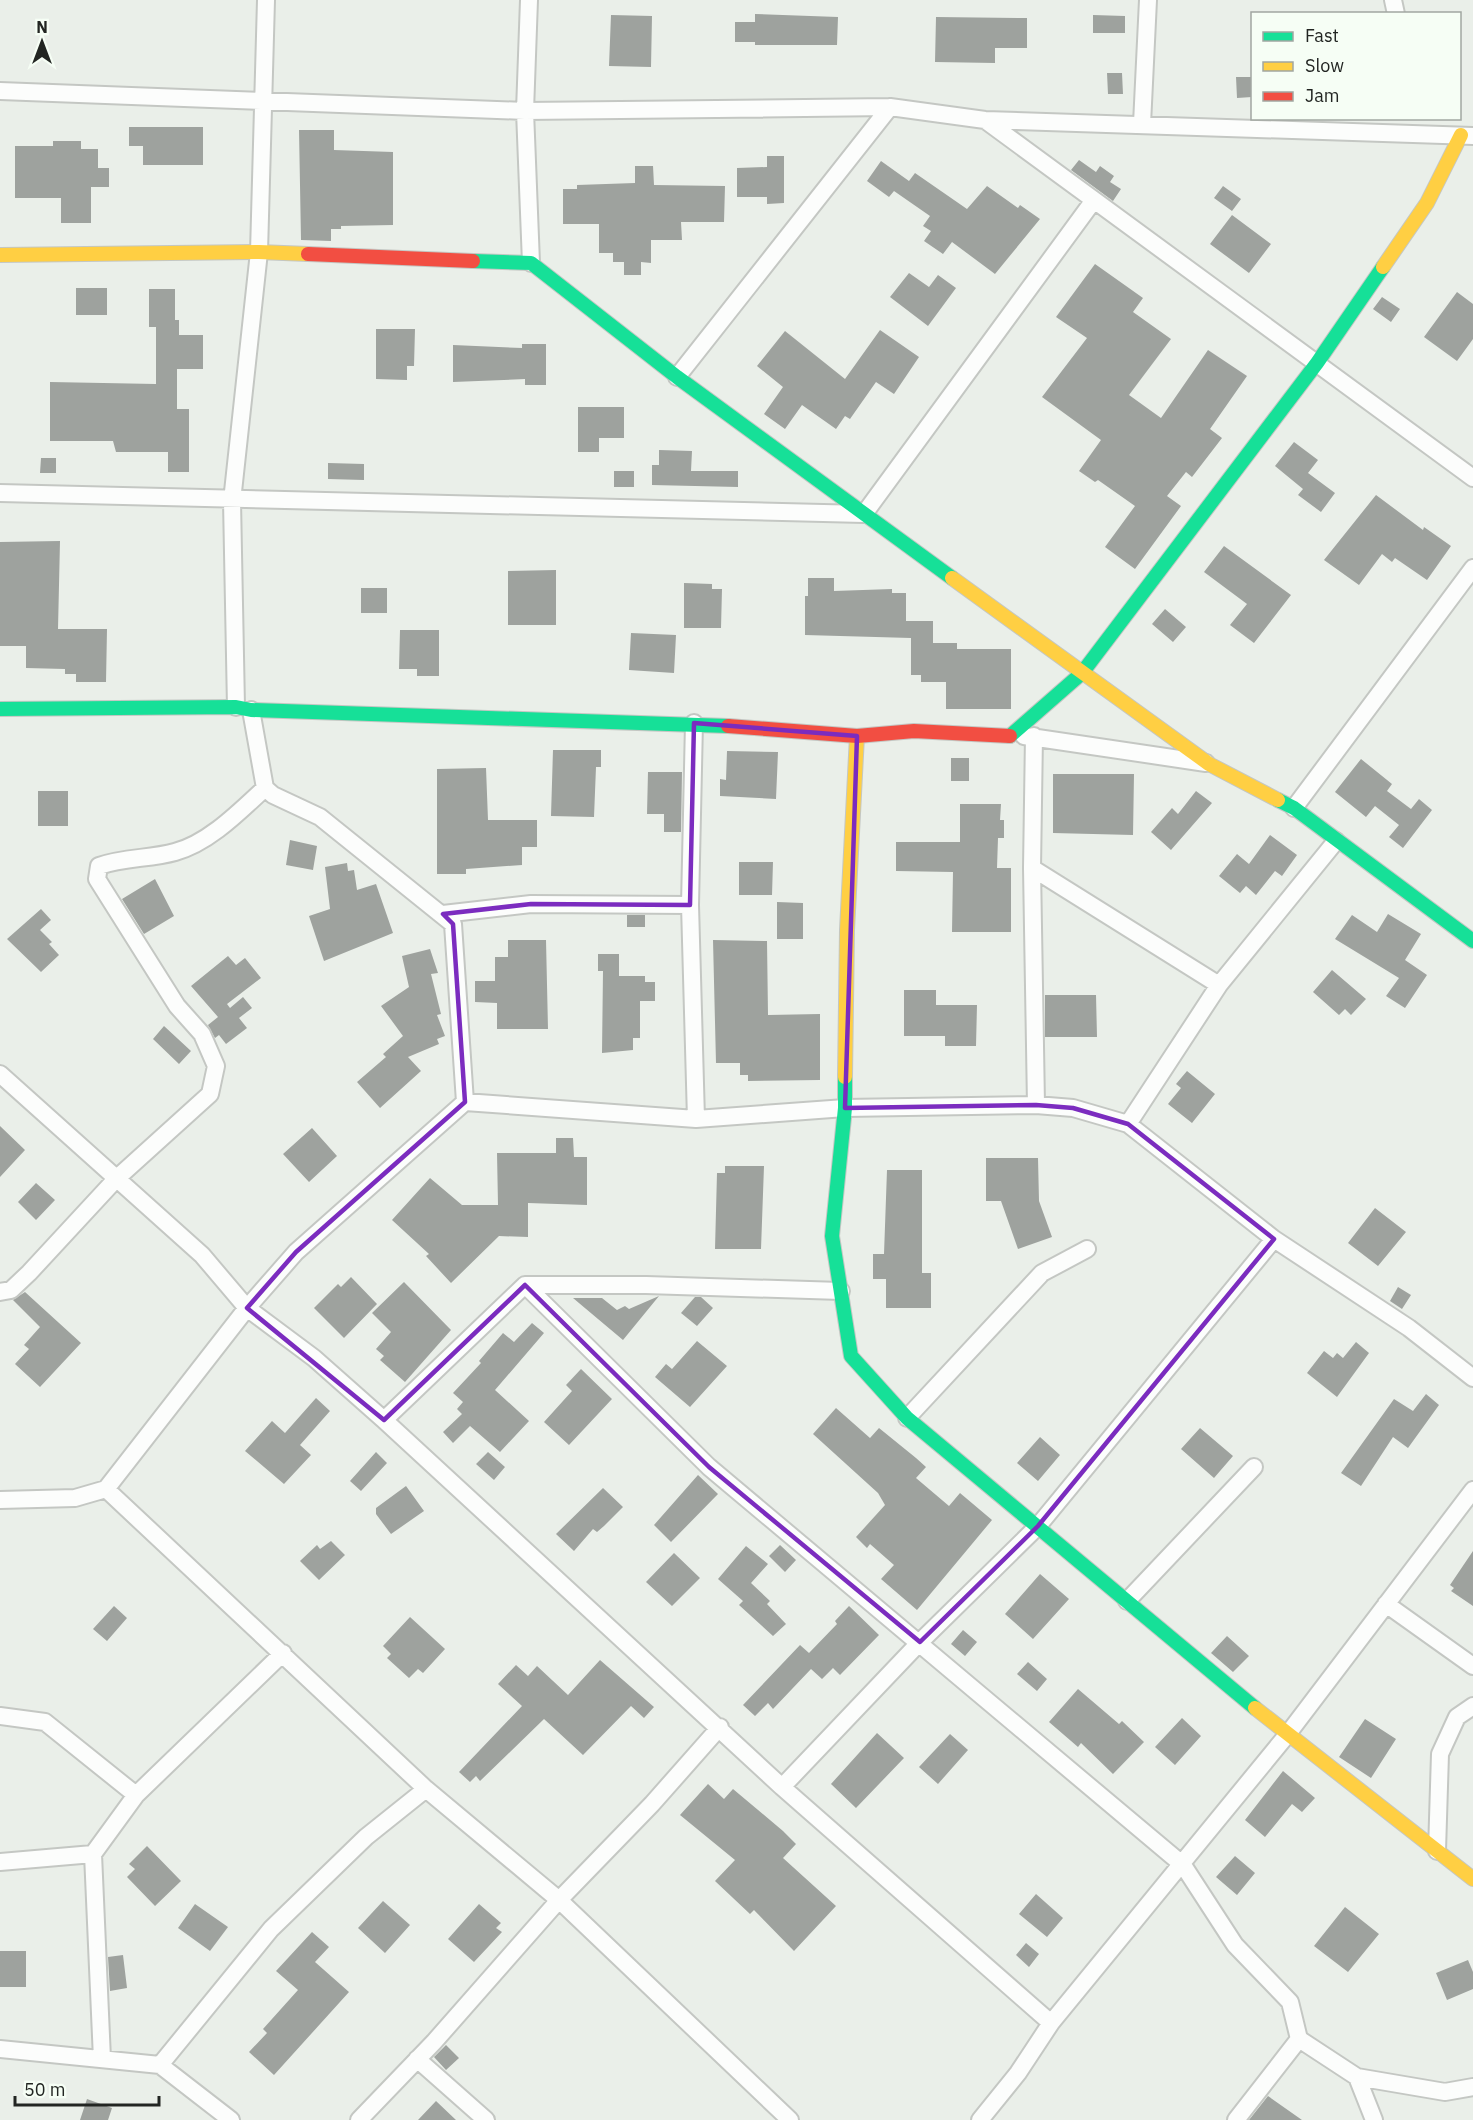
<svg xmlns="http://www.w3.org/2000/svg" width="1473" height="2120" viewBox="0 0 1473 2120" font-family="'IBM Plex Sans',sans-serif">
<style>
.building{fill:#9ea29e}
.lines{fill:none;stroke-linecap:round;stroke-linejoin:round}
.street-casing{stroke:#c4c7c3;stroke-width:20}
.fast-casing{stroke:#c4c7c3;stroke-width:16}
.slow-casing{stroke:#c4c7c3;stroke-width:16}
.jam-casing{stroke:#c4c7c3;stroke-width:16}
.street{stroke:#fcfdfc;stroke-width:16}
.fast{stroke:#16e098;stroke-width:14}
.slow{stroke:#ffcf43;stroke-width:14}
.jam{stroke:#f24e42;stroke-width:14}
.marked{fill:none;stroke:#7b2cbf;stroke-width:4.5;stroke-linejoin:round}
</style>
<rect width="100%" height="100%" fill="#eaefe9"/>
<path class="building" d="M755 14 838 17 837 45H755V42H735V22H755Z
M611 15 652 16 651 67 609 66Z
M1093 15 1125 16V33H1093Z
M936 17 1027 18V48H995V63L935 62Z
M1107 73H1122L1123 94H1108Z
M1236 77H1251L1252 97 1237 98Z
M129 127H203V165H143V146H129Z
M299 130H334V150L393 152V225L341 226V229H331V241L301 240Z
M53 141H81V149H98V168H109V187H91V223H61V198H15V146H53Z
M767 156H784V203L767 204V197H737V168L767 167Z
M1079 160 1096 172 1100 166 1114 176 1110 182 1121 189 1113 201 1071 170Z
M881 161 909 181 915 173 967 209 987 186 1018 208 1020 205 1040 219 995 274 952 242 943 254 924 241 931 231 923 226 930 216 894 191 889 197 867 181Z
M635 166H653L654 185 725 186 724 222H681L682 240H651V263L641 262V275H624V262H613V253H599V224H563V189H577V185L635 183Z
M1223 186 1241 199 1232 211 1214 198Z
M1232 215 1271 244 1249 273 1210 244Z
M1095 264 1143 298 1133 312 1171 339 1129 395 1161 418 1208 350 1247 376 1210 429 1222 438 1192 477 1186 472 1167 496 1181 506 1135 569 1105 547 1135 506 1098 480 1095 482 1079 471 1101 440 1042 397 1087 338 1056 317Z
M909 273 929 287 938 275 956 288 928 326 890 297Z
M76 288H107V315H76Z
M149 289H175V320H179V335H203V369H177V409H189V472H168V452H116L113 441H50V382L156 384V327H149Z
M1457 292 1473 304V339L1457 361 1424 337Z
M1382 297 1400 309 1391 322 1373 309Z
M376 329H415L414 366H407V380L376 379Z
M880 330 919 357 894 394 876 382 850 419 845 416 836 429 802 405 785 429 764 414 783 387 757 366 785 331 845 379Z
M522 344H546V385H525V379L453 382V345L522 348Z
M578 407H624V438H599V452H578Z
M1294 442 1318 460 1308 473 1335 493 1321 512 1298 495 1303 489 1275 466Z
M659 450 692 451 691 471H738V487L652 485V465H659Z
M41 458H56V473H40Z
M328 463 364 464V480L328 479Z
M614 471H634V487H614Z
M1376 495 1423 530 1424 527 1451 546 1427 580 1395 558 1392 562 1382 554 1359 585 1324 560Z
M60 541 58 629H107L106 682H76V674H65V669L26 668V646H0V542Z
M1224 546 1291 595 1254 643 1230 625 1247 604 1204 572Z
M556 570V625H508V571Z
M808 578H834V591L892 589V593H906V621H933V643H957V649H1011V709H946V682H921V675H911V638L805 635V596H808Z
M684 583 712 584V589H722L721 628H684Z
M361 588H387V613H361Z
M1165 609 1186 627 1173 642 1152 624Z
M400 630H439V676H417V669H399Z
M631 633 676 635 674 673 629 670Z
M553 750H601V767H596L594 817 551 816Z
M727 751 778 752 776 799 720 796V779L726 780Z
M951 758H969V781H951Z
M1361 759 1392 784 1387 791 1411 809 1419 799 1432 810 1403 848 1389 837 1399 825 1375 806 1366 817 1335 792Z
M486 768 488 820H537V847H522V865L466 869V874H437V769Z
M648 772H682L681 832H664V814H647Z
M1053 774H1134L1133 835 1053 833Z
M38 791H68V826H38Z
M1196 791 1212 803 1171 850 1151 832 1172 808 1178 814Z
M960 804H1001L1000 820H1004V838H998L997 868H1011V932H952L953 872 896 871V842H960Z
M1270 835 1297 855 1282 876 1275 871 1256 895 1246 886 1240 893 1219 876 1237 854 1249 864Z
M290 840 317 846 313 870 286 865Z
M739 862H773L772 895H739Z
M347 863 348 871 354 870 357 890 376 884 393 933 324 961 309 916 330 909 325 867Z
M155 879 174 916 144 934 122 899Z
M777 902 803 903V939H777Z
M41 909 51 920 40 930 52 942 49 944 59 955 41 972 7 939Z
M1388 914 1421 934 1405 960 1427 975 1405 1008 1386 996 1399 978 1335 939 1352 915 1377 932Z
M627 915H645V927H627Z
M508 940H546L548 1029H497V1003L475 1002V981H495V957H508Z
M713 940 767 941 768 1015 820 1014V1080L748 1081V1075H740V1063H716Z
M430 949 438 973 431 974 441 1014 437 1015 445 1036 437 1039 439 1044 408 1057 421 1071 380 1108 357 1082 386 1057 383 1054 403 1036 381 1006 409 987 402 956Z
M598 954H619V976H645V982H655V1001H640V1038H633V1050L602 1053 603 971H598Z
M228 956 236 965 245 958 261 978 227 1004 230 1008 243 997 252 1008 239 1018 247 1028 226 1044 219 1035 215 1038 208 1025 218 1017 191 986Z
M1332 970 1366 999 1351 1015 1345 1009 1339 1015 1313 992Z
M904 990H936V1005H977L976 1046H945V1036H904Z
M1045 995H1096L1097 1037H1045Z
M164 1026 191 1051 179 1064 153 1039Z
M1187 1071 1215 1094 1192 1123 1168 1104 1181 1088 1176 1084Z
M0 1126 25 1150 0 1177Z
M312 1128 337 1156 309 1182 283 1154Z
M556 1138H573L574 1157H587V1205L528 1203V1237L499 1236 451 1283 426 1256 429 1254 392 1220 430 1178 462 1205H498L497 1153H556Z
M986 1158H1038L1039 1201 1052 1237 1018 1249 1001 1201H986Z
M725 1166H764L761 1249H715L717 1173H725Z
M887 1170H922V1273H931V1308H886V1279H873V1254H884Z
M36 1183 55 1200 36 1220 18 1202Z
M1375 1208 1406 1232 1378 1266 1348 1243Z
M351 1277 377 1304 344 1338 314 1308 338 1284 341 1287Z
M404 1282 451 1330 405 1382 380 1360 384 1356 376 1349 391 1332 372 1313Z
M1398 1287 1411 1295 1402 1309 1390 1301Z
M25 1292 81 1343 40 1387 15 1364 29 1349 24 1345 40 1327 13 1300Z
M659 1296 623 1340 573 1298H602L617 1310 625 1306 629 1309Z
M695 1297H701L713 1308 697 1326 681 1313Z
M532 1323 544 1333 495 1390 529 1421 500 1452 470 1426 453 1443 443 1432 462 1414 457 1409 463 1402 453 1393 481 1363 479 1361 503 1333 514 1342Z
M697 1341 727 1366 690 1407 655 1377 666 1364 672 1369Z
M1356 1342 1369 1353 1337 1397 1307 1373 1324 1351 1333 1358 1337 1353 1343 1358Z
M581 1369 612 1399 569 1445 544 1422 572 1391 566 1385Z
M1426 1394 1439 1405 1408 1448 1393 1437 1361 1486 1341 1473 1394 1399 1413 1411Z
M316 1398 330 1411 300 1445 311 1455 284 1484 245 1451 272 1421 285 1433Z
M836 1408 870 1438 879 1428 916 1458 926 1467 916 1478 949 1506 960 1493 992 1520 917 1610 881 1579 894 1565 870 1544 867 1548 856 1537 885 1505 878 1493 813 1434Z
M1200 1428 1233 1456 1214 1478 1181 1449Z
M1040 1437 1060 1455 1038 1481 1017 1463Z
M376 1452 387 1463 361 1491 350 1481Z
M488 1452 505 1467 494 1480 476 1464Z
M698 1475 718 1494 671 1542 654 1525Z
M406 1486 424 1511 391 1534 376 1514V1508Z
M603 1488 623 1507 604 1526 597 1532 593 1529 574 1551 556 1534Z
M331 1541 345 1555 319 1580 300 1561 317 1545 320 1549Z
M780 1545 796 1560 785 1572 769 1556Z
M746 1546 768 1564 751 1583 770 1601 767 1604 786 1624 773 1636 739 1605 743 1601 718 1579Z
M1473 1551V1606L1451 1591 1454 1588 1450 1585Z
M674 1553 700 1578 672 1606 646 1582Z
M1040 1574 1069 1599 1033 1639 1005 1614Z
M114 1606 127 1618 107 1641 93 1629Z
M849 1606 879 1635 840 1675 833 1668 822 1679 811 1669 773 1709 768 1703 755 1716 743 1705 800 1645 809 1653 837 1624 835 1621Z
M410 1617 445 1649 423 1673 418 1669 409 1678 387 1658 391 1654 383 1646Z
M963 1630 977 1642 965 1656 951 1644Z
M1227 1636 1249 1656 1233 1672 1211 1653Z
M600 1660 654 1707 644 1718 631 1706 583 1755 544 1719 480 1781 476 1776 470 1782 459 1772 522 1706 498 1684 516 1665 528 1676 537 1666 568 1695Z
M1028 1662 1047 1679 1037 1691 1017 1674Z
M1078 1689 1119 1724 1122 1721 1144 1742 1113 1774 1081 1743 1078 1747 1049 1722Z
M1182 1718 1201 1736 1175 1765 1155 1747Z
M1365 1719 1396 1739 1371 1778 1339 1757Z
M877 1733 904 1758 856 1808 831 1784Z
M950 1734 968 1750 938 1784 919 1767Z
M1283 1771 1315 1798 1302 1812 1292 1804 1265 1837 1245 1820Z
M708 1784 724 1799 733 1789 783 1831 796 1844 783 1858 836 1906 794 1951 754 1910 750 1914 715 1881 735 1860 680 1815Z
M147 1846 181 1881 155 1906 127 1877 135 1869 129 1864Z
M1235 1856 1255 1873 1237 1895 1216 1877Z
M1036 1894 1063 1918 1047 1937 1019 1914Z
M383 1901 410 1925 385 1953 358 1928Z
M195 1904 228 1927 210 1951 178 1928Z
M479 1904 501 1923 496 1928 502 1932 474 1962 448 1939Z
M1345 1907 1379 1934 1348 1972 1314 1946Z
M312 1932 329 1947 315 1962 349 1992 274 2075 249 2052 267 2033 263 2029 298 1990 276 1971Z
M1026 1943 1039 1954 1029 1967 1016 1955Z
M0 1951H26V1987H0Z
M123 1955 127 1988 110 1991 108 1957Z
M1468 1960 1473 1972V1989L1447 2000 1436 1973Z
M446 2045 459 2058 446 2070 434 2057Z
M1268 2096 1302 2120H1249Z
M87 2099 112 2108 108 2120H80Z
M436 2101 456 2120H418Z"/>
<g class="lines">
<g class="street-casing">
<path id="street" d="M529 0 525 111 531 263
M1393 0 1396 14
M0 91 525 111 890 107 985 120 1473 136
M985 120 1473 478
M1142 124 1148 0
M677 377 890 107
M0 493 864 514 1094 200
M236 707 232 501 259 252 266 0
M694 723 690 905 696 1119
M1024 736 1206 763
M1034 736 1032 868 1036 1105
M1294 808 1473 568
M1032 868 1219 985
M443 914 531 904 690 905
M0 1074 202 1255 247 1308 314 1358 384 1420 782 1787 1051 2023
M465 1102 696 1119 845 1108 1036 1105 1073 1108 1128 1124 1274 1239 1409 1328 1473 1378
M1128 1124 1219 985 1336 841
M525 1285 709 1467 1183 1865 1235 1945 1290 2002 1299 2039 1357 2077 1445 2092 1473 2087
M0 1292 11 1290 29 1273 116 1179 210 1094 216 1066 202 1034 177 1006 97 879 99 866C124 857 150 859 175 852 209 843 240 811 265 788
M907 1418 1042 1273 1087 1249
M384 1420 525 1285H646L841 1291
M106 1489 426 1789 559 1900 790 2120
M0 1500 75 1498 106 1489 247 1308 296 1252 465 1102 453 924 320 817 273 795 265 788 251 710
M1127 1601 1254 1467
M1386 1604 1473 1666
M0 1716 45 1722 136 1795
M782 1787 920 1642 1038 1526 1274 1239
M1437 1851 1440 1754 1457 1717 1473 1706
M93 1854 102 2059
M0 1862 93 1854 136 1795 283 1653
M0 2049 160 2065 231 2120
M417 2059 486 2120
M160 2065 271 1929 366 1837 426 1789
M1357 2077 1374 2120
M359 2120 434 2042 559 1900 652 1804 720 1727
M980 2120 1018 2073 1051 2023 1287 1735 1473 1490
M1236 2120 1299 2039"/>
</g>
<g class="fast-casing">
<path id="fast" d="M473 261 531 263 677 377 952 578
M0 709 236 707 251 710 728 726
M1010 736 1082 673 1317 363 1383 267
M1278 800 1294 808 1473 941
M845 1077V1108L832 1236 851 1356 907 1418 1255 1708"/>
</g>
<g class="slow-casing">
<path id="slow" d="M0 255 259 252 308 254
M1383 267 1427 203 1461 135
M952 578 1209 764 1278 800
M845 1077 847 930 857 736
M1255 1708 1473 1879"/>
</g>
<g class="jam-casing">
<path id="jam" d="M308 254 473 261
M728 726 857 736 914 731 1010 736"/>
</g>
<use href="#street" class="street"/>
<use href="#fast" class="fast"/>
<use href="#slow" class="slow"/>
<use href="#jam" class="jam"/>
</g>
<path class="marked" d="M694 723 857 736 845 1108 1036 1105 1073 1108 1128 1124 1274 1239 1038 1526 920 1642 709 1467 525 1285 384 1420 247 1308 296 1252 465 1102 453 924 443 914 531 904 690 905Z"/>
<rect x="1251" y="12" width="210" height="108" fill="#f6fef5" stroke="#a1a7a1" stroke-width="1.5"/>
<rect x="1263" y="32" width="30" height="9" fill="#16e098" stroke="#a1a7a1" stroke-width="1.5"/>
<text x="1305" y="42" font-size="18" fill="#222522">Fast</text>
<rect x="1263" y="62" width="30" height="9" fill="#ffcf43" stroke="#a1a7a1" stroke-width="1.5"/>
<text x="1305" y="72" font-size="18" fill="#222522">Slow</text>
<rect x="1263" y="92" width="30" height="9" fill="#f24e42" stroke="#a1a7a1" stroke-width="1.5"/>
<text x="1305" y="102" font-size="18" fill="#222522">Jam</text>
<g transform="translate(42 42)" stroke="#f6fef5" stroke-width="4.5" paint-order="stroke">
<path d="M0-4.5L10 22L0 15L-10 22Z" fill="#222522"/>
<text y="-9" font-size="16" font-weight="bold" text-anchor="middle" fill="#222522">N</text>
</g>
<path d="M15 2096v9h144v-9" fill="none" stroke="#222522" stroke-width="3"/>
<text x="24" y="2096" font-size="18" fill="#222522" stroke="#f6fef5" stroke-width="4.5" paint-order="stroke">50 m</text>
</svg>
